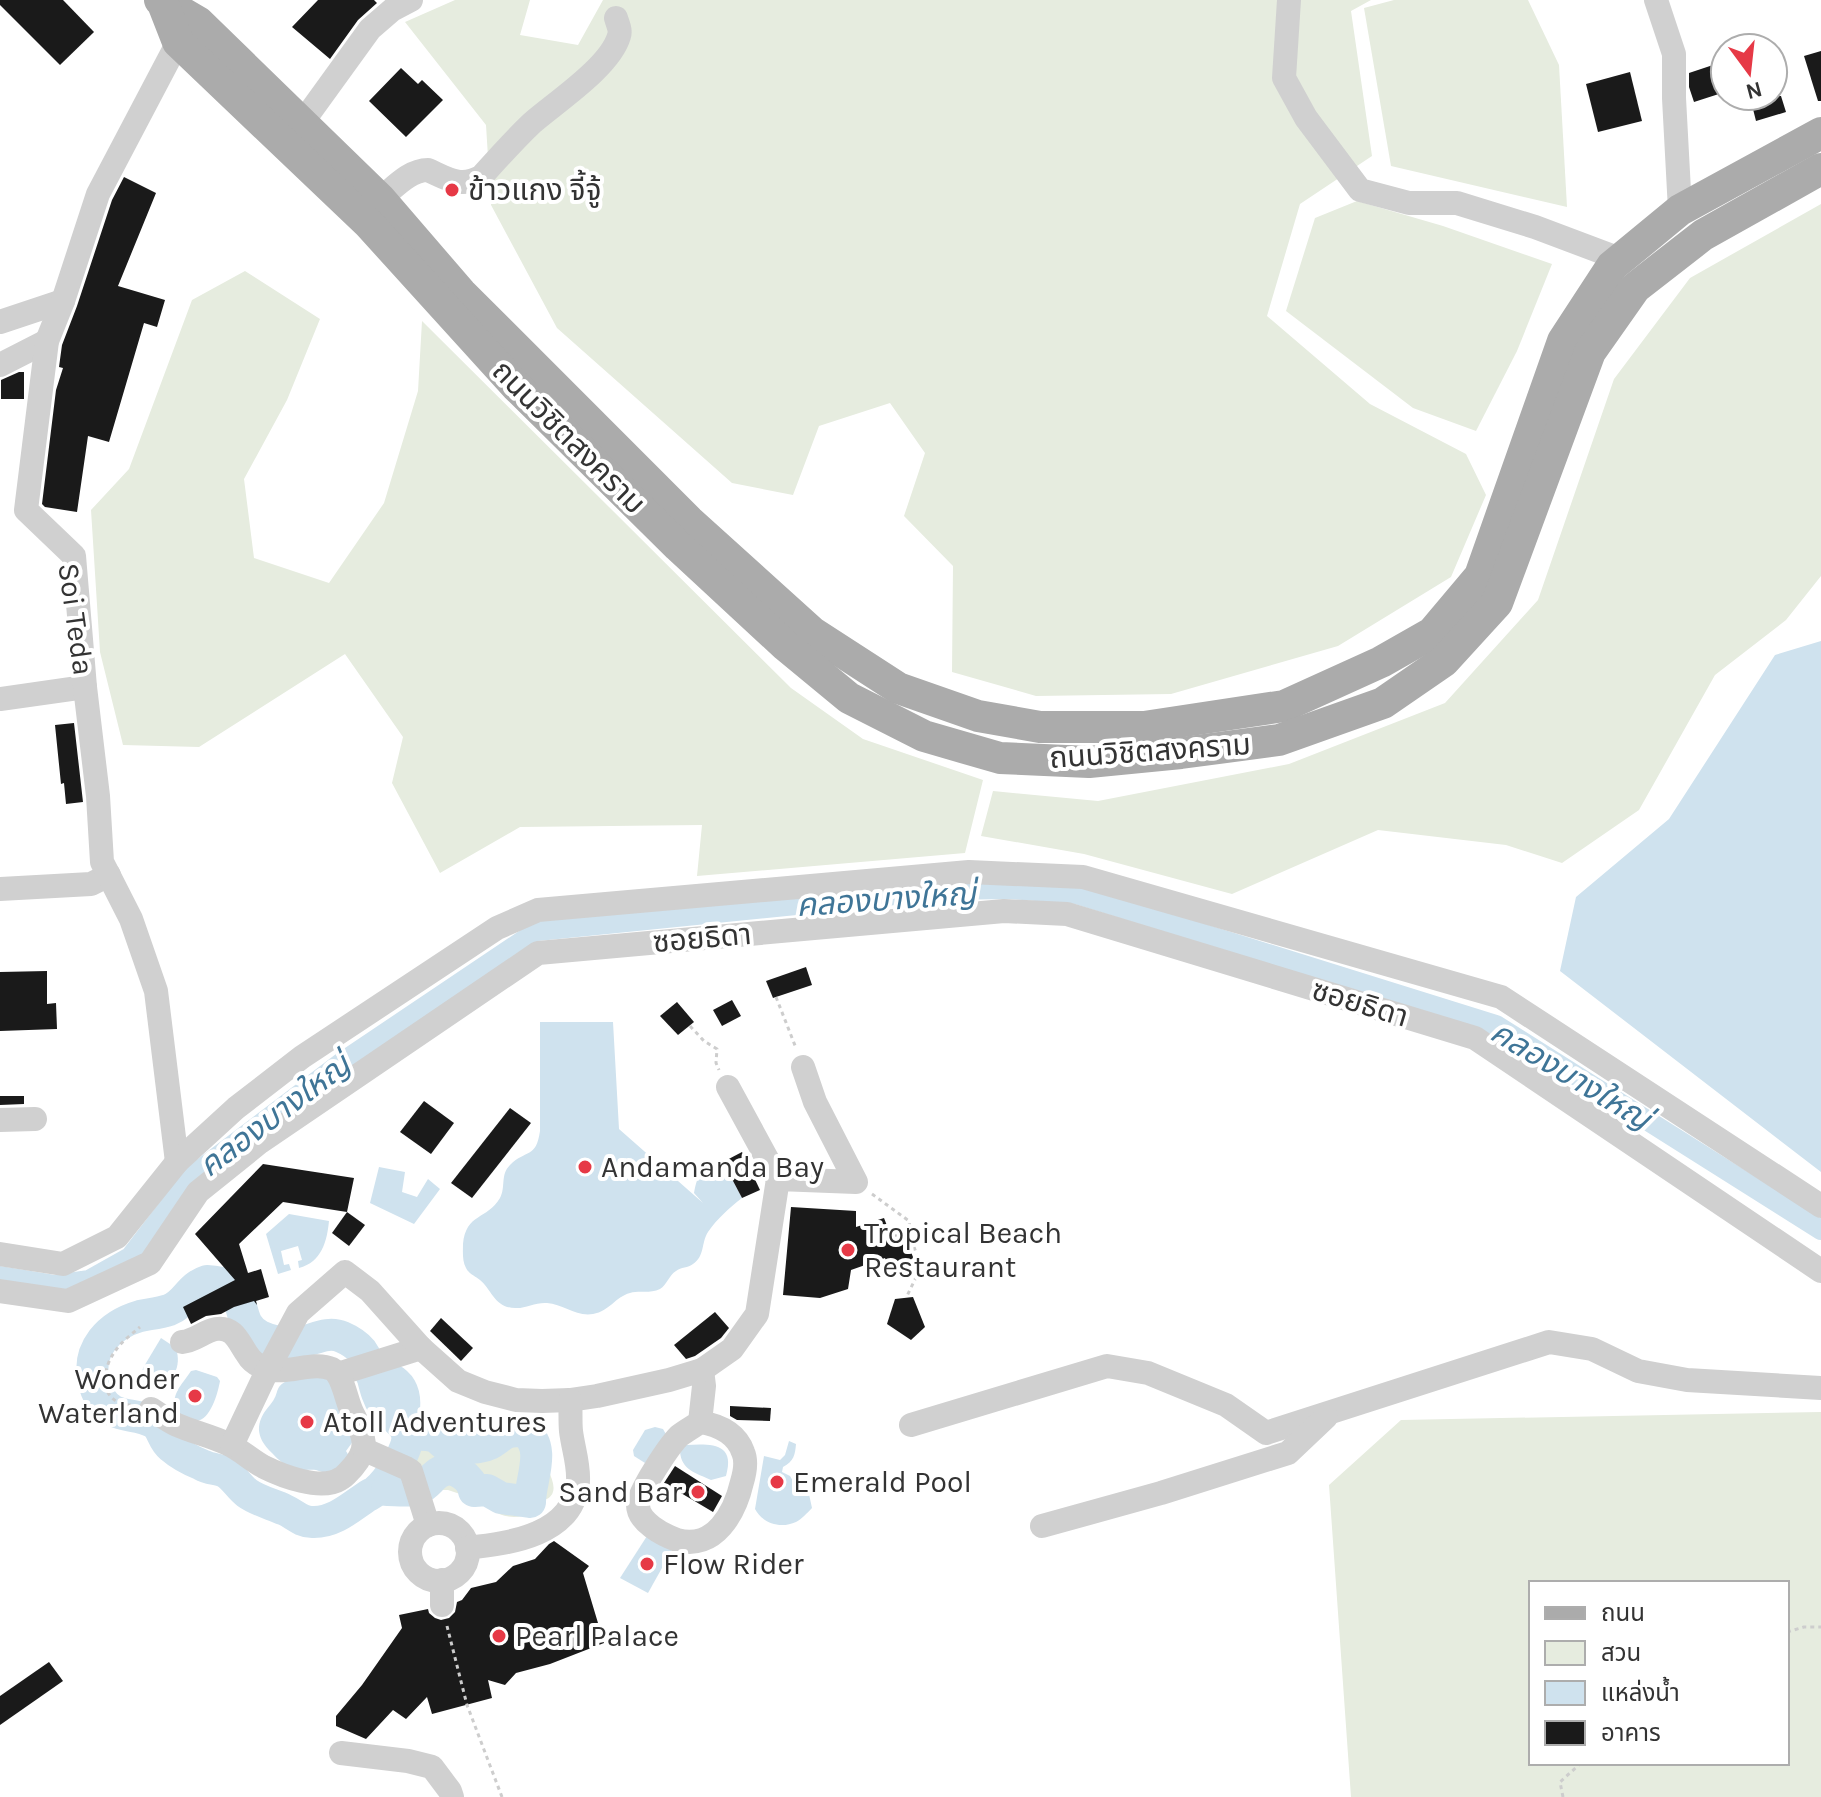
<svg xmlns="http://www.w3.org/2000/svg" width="1821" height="1797" font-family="Karla,'Noto Sans Thai',sans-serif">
	<rect width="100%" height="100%" fill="#fff"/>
	<g fill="#e6ecdf" fill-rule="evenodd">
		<polygon points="455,0 530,0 520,35 578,45 603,0 1371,0 1351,11 1372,156 1300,204 1267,316 1370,404 1466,454 1486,495 1451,577 1338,646 1171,694 1036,696 952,672 953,566 904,516 925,453 890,403 819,426 793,495 732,483 557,328 491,205 486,125 405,22"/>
		<polygon points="1394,0 1528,0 1559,65 1567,207 1391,166 1364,8"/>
		<polygon points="1357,201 1443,226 1552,264 1517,351 1476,431 1413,408 1286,311 1315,218"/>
		<polygon points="1821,204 1821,576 1786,620 1715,675 1639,810 1562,863 1506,845 1378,830 1232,894 1084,854 981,836 993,791 1098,801 1289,764 1445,703 1538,600 1614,379 1690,278"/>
		<polygon points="245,271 320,319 287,400 244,479 254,558 329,583 384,503 418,391 422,321 791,688 863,739 983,780 965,853 697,876 702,825 520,827 440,873 392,783 403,737 345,654 199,747 123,745 100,652 91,510 129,469 192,300"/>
		<path d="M1821 1412V1797H1351L1329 1485 1401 1420ZM1531 1583H1787V1763H1531Z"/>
		<path d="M517 1420C542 1419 542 1433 536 1453 550 1470 570 1503 530 1502L528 1509 523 1516C502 1521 485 1508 474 1491L463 1495 448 1490H376C391 1474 405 1457 408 1435L434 1436 447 1446 455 1450 469 1447 489 1428 501 1423Z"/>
	</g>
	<g fill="#cfe2ee">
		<polygon points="1821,641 1821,1172 1560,971 1576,897 1669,819 1775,655"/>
		<path d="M540 1022H613L619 1129 703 1203 694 1193C698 1172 702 1167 723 1162L742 1198C729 1208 717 1219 708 1232 701 1243 705 1256 693 1264 688 1268 681 1267 676 1271 669 1275 667 1285 660 1289 650 1294 639 1290 630 1293 615 1297 610 1311 593 1314 576 1317 563 1304 547 1303 537 1302 526 1308 517 1308 495 1309 492 1290 480 1280 475 1276 469 1274 466 1268 462 1261 463 1251 463 1244 466 1213 487 1220 500 1198 506 1187 500 1175 510 1165 526 1149 536 1159 540 1131Z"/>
		<polygon points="379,1167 405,1172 402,1192 417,1197 428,1179 440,1189 414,1224 370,1203"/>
		<path d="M289 1214 329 1221C327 1241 322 1262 299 1268L298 1261 302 1260 298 1246 281 1251 284 1265 289 1264 291 1270 278 1274 266 1234Z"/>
		<path d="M161 1338 176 1348C182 1368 173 1380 157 1391L139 1387 143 1368Z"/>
		<path d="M196 1370 217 1377 220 1381C218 1392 211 1420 196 1421 191 1421 182 1415 177 1413 169 1395 182 1385 191 1371Z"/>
		<path d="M293 1378H329L354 1440 346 1451 349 1456 339 1467 328 1474C327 1474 317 1470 316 1470 310 1469 304 1471 297 1469 286 1466 279 1461 272 1453 255 1437 255 1422 270 1405 282 1391 271 1387 293 1378Z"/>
		<polygon points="655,1427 663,1429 667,1436 645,1463 634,1456 633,1450 645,1430"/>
		<path d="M789 1441 796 1444C795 1455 794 1461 783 1467L782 1472 790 1476 793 1481 797 1484 801 1481 802 1475 811 1480 807 1485 812 1508C807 1513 802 1519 796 1522 781 1529 763 1524 755 1509L764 1456 780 1460 785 1455Z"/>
		<path d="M686 1445C710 1444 736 1442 726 1476L711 1480C696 1473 681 1470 680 1451Z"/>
		<polygon points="647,1536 672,1550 648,1593 620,1578"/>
	</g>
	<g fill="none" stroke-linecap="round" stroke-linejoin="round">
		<polyline stroke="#cfe2ee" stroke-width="20" points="0,1276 55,1285 89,1280 130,1257 193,1175 342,1062 537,931 945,890 1008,889 1076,894 1496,1025 1821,1230"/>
		<g stroke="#cfe2ee" stroke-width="32">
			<path d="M207 1281C256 1283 229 1320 260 1336 270 1341 285 1344 295 1343 311 1342 326 1330 342 1337 349 1340 357 1345 362 1351 374 1367 372 1390 384 1407 390 1416 404 1422 407 1434 411 1448 387 1482 376 1491 373 1493 369 1495 366 1497 350 1508 333 1523 312 1522 301 1522 294 1514 285 1510 272 1504 258 1501 247 1493 239 1487 234 1477 225 1472 218 1469 209 1469 202 1465 192 1461 179 1454 171 1447 162 1440 163 1429 154 1423 142 1415 126 1417 114 1411 103 1406 96 1393 94 1382 86 1349 109 1325 140 1316 150 1314 160 1313 169 1310 187 1303 188 1287 207 1281Z"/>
			<path d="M369 1371C404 1380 408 1391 402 1424"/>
			<path d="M387 1490C397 1490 411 1492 420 1488 428 1485 432 1476 440 1472 454 1464 472 1478 474 1491L487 1490 501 1498 530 1502C530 1480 547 1448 525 1432 500 1427 499 1445 479 1447 470 1448 456 1451 448 1447 443 1444 439 1438 433 1436 426 1434 415 1435 408 1435"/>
		</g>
	</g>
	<g fill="#1a1a1a">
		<polygon points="0,0 63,0 94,32 60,65 0,5"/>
		<polygon points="318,0 374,0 377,3 358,20 330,59 292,27"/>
		<polygon points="1821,51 1821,101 1818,101 1804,56"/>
		<polygon points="1722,62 1725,72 1725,92 1694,102 1689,87 1689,73"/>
		<polygon points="401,68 418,84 422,80 443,100 406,137 369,101"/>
		<polygon points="1630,72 1642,121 1598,132 1586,84"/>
		<polygon points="1769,96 1781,96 1786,112 1756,121 1751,101"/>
		<polygon points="124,177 156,193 118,286 165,300 157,327 144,323 109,442 88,436 77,512 45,507 42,504 56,390 63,368 59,367 62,345 77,306 112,200"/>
		<polygon points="19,372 24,372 24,399 1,399 1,380"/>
		<polygon points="74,723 83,802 66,804 64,783 61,784 55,725"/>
		<polygon points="806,967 812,985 773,998 766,981"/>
		<polygon points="47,971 47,1004 56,1003 57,1029 0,1031 0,972"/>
		<polygon points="732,1000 741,1016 722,1026 713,1010"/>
		<polygon points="677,1002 694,1022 678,1035 660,1016"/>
		<polygon points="0,1096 24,1096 24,1104 0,1105"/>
		<polygon points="424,1101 454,1123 431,1154 400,1132"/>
		<polygon points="510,1108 531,1123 472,1198 451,1183"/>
		<polygon points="742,1152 760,1190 742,1198 723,1162"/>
		<polygon points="263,1164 354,1178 347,1212 283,1202 239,1244 248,1273 261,1269 269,1297 256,1301 257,1305 254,1301 234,1307 221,1314 206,1316 191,1324 183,1307 235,1280 195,1234"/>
		<polygon points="791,1207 856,1211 856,1227 884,1218 891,1236 906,1230 907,1242 917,1267 892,1275 885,1258 851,1270 848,1289 820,1298 783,1295"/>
		<polygon points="347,1212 365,1225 349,1246 332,1233"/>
		<polygon points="913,1297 925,1327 911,1340 887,1324 895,1299"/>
		<polygon points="715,1312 729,1328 721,1338 695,1356 686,1359 674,1345"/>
		<polygon points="441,1318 473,1348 461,1361 430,1331"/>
		<polygon points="730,1406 771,1408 770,1421 737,1420 730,1416"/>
		<polygon points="675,1466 722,1496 713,1512 664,1483"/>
		<polygon points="554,1541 589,1566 583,1573 604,1643 550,1664 516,1673 505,1685 488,1680 492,1698 432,1714 427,1697 406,1719 393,1710 366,1739 336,1726 336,1716 362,1685 402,1628 399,1615 428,1609 429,1613 435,1618 441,1620 449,1618 455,1612 457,1602 462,1600 471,1588 496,1582 513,1566 535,1559 549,1544"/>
		<polygon points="49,1662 63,1681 0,1725 0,1696"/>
	</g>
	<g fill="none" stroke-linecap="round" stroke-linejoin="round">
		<g stroke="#cdcdcd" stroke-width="3" stroke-dasharray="4 4" stroke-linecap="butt">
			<polyline points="776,997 796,1048"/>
			<polyline points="690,1026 704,1041 717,1049 716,1063 719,1070"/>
			<polyline points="872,1194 909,1221 912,1241 921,1267 906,1298"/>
			<path d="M131 1405C99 1404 100 1370 116 1350 122 1341 132 1334 140 1327"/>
			<polyline points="447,1626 467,1705 502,1797"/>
			<polyline points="1787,1632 1804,1627 1821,1627"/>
			<polyline points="1563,1797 1560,1782 1581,1763"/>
		</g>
		<g stroke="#d0d0d0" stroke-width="24">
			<polyline points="1289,0 1284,78 1306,118 1360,190 1409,203 1457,203 1535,227 1620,259"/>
			<polyline points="1656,0 1674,54 1674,98 1680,210"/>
			<polyline points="302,123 370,29 392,10 411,0"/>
			<path d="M380 199C394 188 409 170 428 170 448 179 460 188 481 177 498 158 514 140 532 123 556 102 610 67 619 36 621 30 618 25 616 18"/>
			<polyline points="0,322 63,301"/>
			<polyline points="0,365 47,341"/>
			<polyline points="0,699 85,687"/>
			<polyline points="0,889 91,884 109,875"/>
			<polyline points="728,1087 778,1179"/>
			<polyline points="0,1120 35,1119"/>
			<polyline points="177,1162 156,991 131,919 102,862 98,796 85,687 74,556 26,510 47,341 63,301 98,194 178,42 188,33"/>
			<polyline points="0,1254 63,1264 117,1237 177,1162 236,1108 302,1057 497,928 538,910 969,872 1083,877 1501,997 1821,1206"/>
			<polyline points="0,1291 68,1301 150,1263 198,1192 260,1142 538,953 1004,911 1067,914 1475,1038 1821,1271"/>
			<polyline points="338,1374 421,1348"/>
			<path d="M151 1409C159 1414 168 1421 177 1425 193 1432 211 1436 228 1444 241 1450 251 1460 264 1467 282 1476 321 1491 340 1479 345 1477 349 1471 353 1467 371 1446 363 1434 352 1412 346 1400 343 1375 332 1369 312 1360 287 1376 266 1368 258 1366 251 1361 247 1354 239 1343 234 1326 216 1329 204 1331 195 1341 182 1342"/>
			<path d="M700 1422C718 1425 736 1432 743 1452 747 1461 745 1472 742 1482 735 1512 715 1551 677 1540 663 1535 638 1522 638 1505 639 1491 669 1446 679 1436 685 1431 693 1427 700 1422L704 1386 702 1370"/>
			<polyline points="911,1425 1107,1366 1148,1373 1226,1405 1266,1433 1549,1342 1592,1349 1638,1371 1687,1380 1821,1388"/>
			<polyline points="232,1445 268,1369 298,1313 345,1272 370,1291 421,1348 458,1381 485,1392 516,1400 542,1401 570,1400 597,1396 669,1380 702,1370 732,1349 757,1314 778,1179 856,1182 815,1102 803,1067"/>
			<polyline points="365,1450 406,1468 411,1471 428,1525"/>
			<circle cx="439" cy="1552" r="29"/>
			<polyline points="1042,1526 1161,1493 1288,1453 1326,1417"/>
			<path d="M467 1548C511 1543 574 1535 578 1481 579 1464 573 1448 571 1431 570 1421 571 1411 570 1400"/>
			<polyline points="442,1605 442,1580"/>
			<polyline points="341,1753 408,1761 432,1767 450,1791 452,1797"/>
		</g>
		<g stroke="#ababab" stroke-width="32">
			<polyline points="160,0 198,22 380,199 461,293 689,521 813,633 898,688 978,716 1040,727 1144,727 1284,706 1381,662 1432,633 1480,576 1563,341 1612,266 1680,210 1821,133"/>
			<polyline points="162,1 178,42 369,224 516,386 678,546 786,646 849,698 924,736 1000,758 1089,762 1181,753 1279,740 1383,703 1444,661 1497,603 1590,352 1635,288 1703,235 1821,169"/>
		</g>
	</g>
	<g fill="#e63946" stroke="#fff" stroke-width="3">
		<circle cx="452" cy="190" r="8"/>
		<circle cx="585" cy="1167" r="8"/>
		<circle cx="848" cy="1250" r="8"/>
		<circle cx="195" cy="1396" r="8"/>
		<circle cx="307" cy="1422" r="8"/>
		<circle cx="777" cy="1482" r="8"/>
		<circle cx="698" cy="1492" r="8"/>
		<circle cx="647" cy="1564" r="8"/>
		<circle cx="499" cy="1636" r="8"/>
	</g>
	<g text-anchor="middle" stroke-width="8" stroke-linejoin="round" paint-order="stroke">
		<g font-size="30" fill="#333" stroke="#fff" text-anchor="start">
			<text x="468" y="200">ข้าวแกง จี้จู้</text>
			<text x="601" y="1177">Andamanda Bay</text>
			<text x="864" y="1243">Tropical Beach<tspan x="864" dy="34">Restaurant</tspan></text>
			<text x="179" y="1389" text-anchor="end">Wonder<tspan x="179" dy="34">Waterland</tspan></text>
			<text x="323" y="1432">Atoll Adventures</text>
			<text x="793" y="1492">Emerald Pool</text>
			<text x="682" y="1502" text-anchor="end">Sand Bar</text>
			<text x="663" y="1574">Flow Rider</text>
			<text x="515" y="1646">Pearl Palace</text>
		</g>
		<g font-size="30" fill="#333" stroke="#fff">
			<text transform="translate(569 437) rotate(45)" y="10">ถนนวิชิตสงคราม</text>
			<text transform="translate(76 619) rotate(82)" y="10">Soi Teda</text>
			<text transform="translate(1150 751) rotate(-4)" y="10">ถนนวิชิตสงคราม</text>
			<text transform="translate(702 938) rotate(-5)" y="10">ซอยธิดา</text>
			<text transform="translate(1360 1003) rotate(17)" y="10">ซอยธิดา</text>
		</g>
		<g font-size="32" font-style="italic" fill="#3f7597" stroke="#fff">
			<text transform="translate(886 899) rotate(-4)" y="11">คลองบางใหญ่</text>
			<text transform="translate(1571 1075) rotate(31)" y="11">คลองบางใหญ่</text>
			<text transform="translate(274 1115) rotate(-37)" y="11">คลองบางใหญ่</text>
		</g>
	</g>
	<rect x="1529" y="1581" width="260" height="184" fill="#ffffff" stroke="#adadad" stroke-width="2"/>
	<rect x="1545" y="1607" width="40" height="12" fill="#ababab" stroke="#adadad" stroke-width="2"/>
	<text x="1601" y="1621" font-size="24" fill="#333333">ถนน</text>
	<rect x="1545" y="1641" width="40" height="24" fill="#e6ecdf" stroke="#adadad" stroke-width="2"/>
	<text x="1601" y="1661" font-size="24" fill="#333333">สวน</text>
	<rect x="1545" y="1681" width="40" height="24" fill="#cfe2ee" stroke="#adadad" stroke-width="2"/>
	<text x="1601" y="1701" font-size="24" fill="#333333">แหล่งน้ำ</text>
	<rect x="1545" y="1721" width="40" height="24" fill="#1a1a1a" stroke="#adadad" stroke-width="2"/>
	<text x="1601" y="1741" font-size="24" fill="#333333">อาคาร</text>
	<g transform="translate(1749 72) rotate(165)"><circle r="38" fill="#ffffff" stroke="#adadad" stroke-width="2"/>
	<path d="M0-6L14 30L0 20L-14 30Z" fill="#e63946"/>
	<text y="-12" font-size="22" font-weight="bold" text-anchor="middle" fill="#333333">N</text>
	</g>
</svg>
